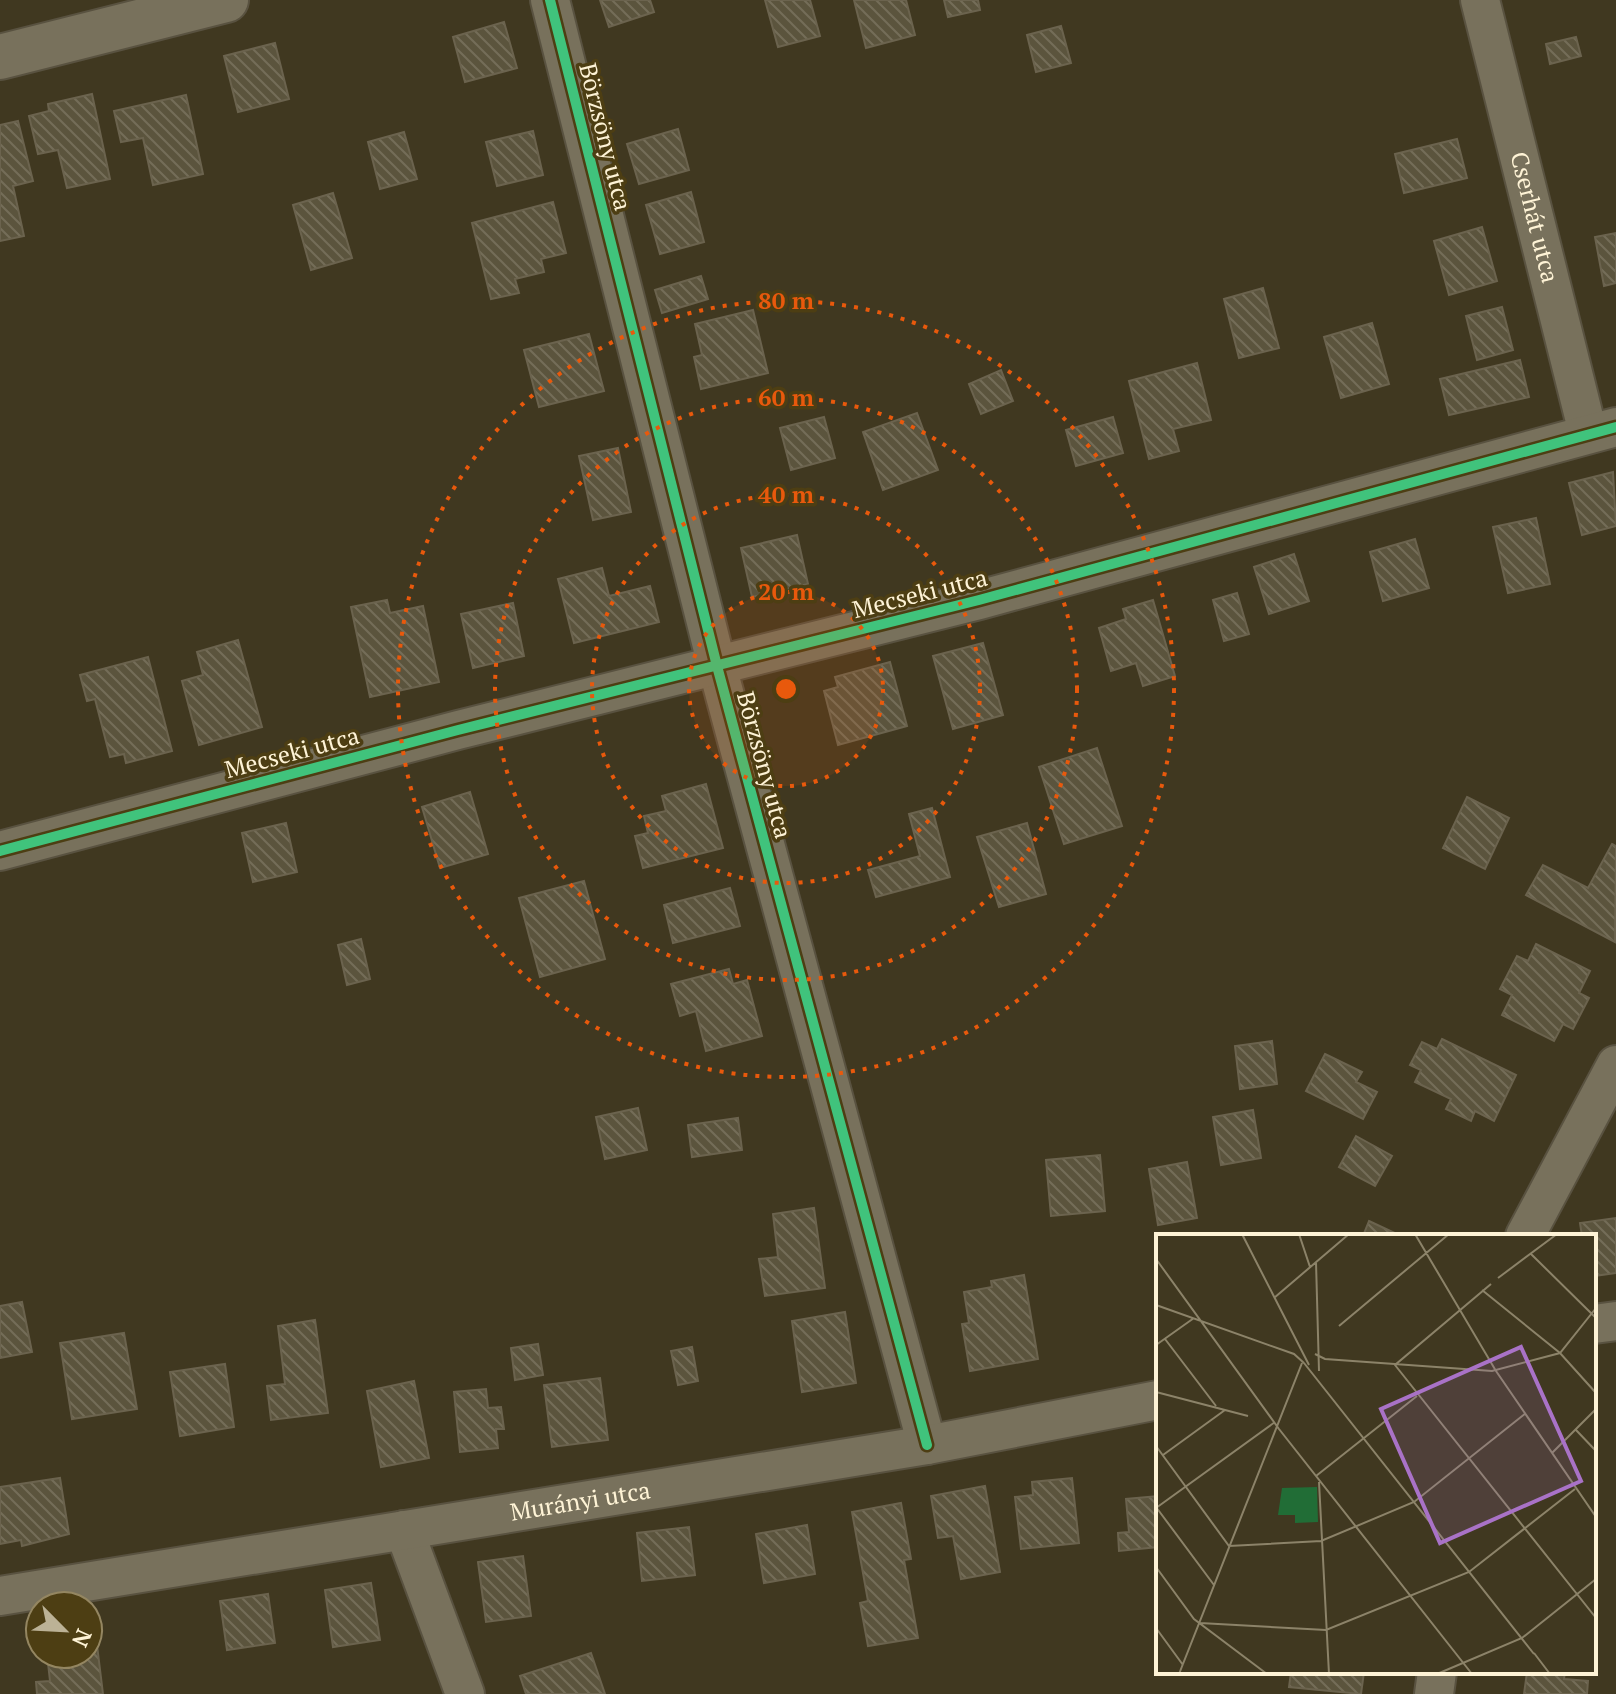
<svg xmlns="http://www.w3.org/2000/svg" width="1616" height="1694" font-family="'PT Serif',serif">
	<defs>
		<pattern id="building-back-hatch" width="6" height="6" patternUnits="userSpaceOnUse" patternTransform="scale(2)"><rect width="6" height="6" fill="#5b543d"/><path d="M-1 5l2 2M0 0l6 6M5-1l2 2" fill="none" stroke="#746d58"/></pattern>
	</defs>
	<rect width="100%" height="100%" fill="#403820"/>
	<g fill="url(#building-back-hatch)" stroke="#6b634e" stroke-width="2">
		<polygon points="600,0 650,0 654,12 609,27"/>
		<polygon points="765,0 810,0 820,36 778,47"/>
		<polygon points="854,0 906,0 915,35 866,48"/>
		<polygon points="944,0 978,0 980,10 948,17"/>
		<polygon points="504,22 517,68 465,82 453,37"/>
		<polygon points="1061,26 1071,63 1036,72 1027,35"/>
		<polygon points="1576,37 1581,56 1550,64 1546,44"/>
		<polygon points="275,43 289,99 238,112 224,56"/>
		<polygon points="92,94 110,179 67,188 58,150 38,154 29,116 49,111 48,104"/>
		<polygon points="186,95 203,174 153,185 143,138 121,142 114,111"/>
		<polygon points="18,121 33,181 13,186 24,236 0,241 0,125"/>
		<polygon points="678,129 689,170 639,184 627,144"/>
		<polygon points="533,131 543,175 497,186 486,142"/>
		<polygon points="404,132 417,179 380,189 368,142"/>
		<polygon points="1457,139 1467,178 1404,193 1395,154"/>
		<polygon points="691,192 704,242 660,254 646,205"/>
		<polygon points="333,193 352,258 311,270 293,205"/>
		<polygon points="553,202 566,253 541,259 544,272 515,279 519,293 491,299 472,223"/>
		<polygon points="1482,227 1497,281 1449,295 1434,241"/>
		<polygon points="1616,233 1616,283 1604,286 1595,237"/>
		<polygon points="701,276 708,299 662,313 655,290"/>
		<polygon points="1263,288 1279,348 1239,358 1224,299"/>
		<polygon points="1502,307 1513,350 1477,360 1466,316"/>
		<polygon points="753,310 768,373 701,389 694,357 702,355 695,324"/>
		<polygon points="1372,323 1389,384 1341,398 1324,337"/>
		<polygon points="589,334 604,391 539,407 524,350"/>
		<polygon points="1520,360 1529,397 1449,415 1440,379"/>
		<polygon points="1197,363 1211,420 1173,429 1179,451 1149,459 1129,381"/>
		<polygon points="1001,370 1013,401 981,414 969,384"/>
		<polygon points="917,413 938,470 883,490 863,432"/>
		<polygon points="824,417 835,458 791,470 780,428"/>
		<polygon points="1113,417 1123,453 1076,466 1066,430"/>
		<polygon points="618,448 631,512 593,520 579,456"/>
		<polygon points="1613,472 1616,526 1582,535 1569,483"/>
		<polygon points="1536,518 1550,584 1508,593 1493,527"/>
		<polygon points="797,535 808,584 752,597 741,548"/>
		<polygon points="1415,539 1429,588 1383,601 1370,552"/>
		<polygon points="1294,554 1309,601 1269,614 1254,567"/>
		<polygon points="602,568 609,596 650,586 659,622 574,643 558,579"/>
		<polygon points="1237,593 1249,634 1224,641 1213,600"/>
		<polygon points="387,600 390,613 423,606 439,682 370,697 351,607"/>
		<polygon points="1153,600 1175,676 1143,686 1136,663 1111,671 1099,628 1126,619 1123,609"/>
		<polygon points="513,603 524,656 473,668 461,614"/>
		<polygon points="238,640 262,727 199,745 182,681 203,675 197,652"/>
		<polygon points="983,643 1003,715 953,729 933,656"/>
		<polygon points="148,657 172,751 126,763 124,754 110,757 95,699 87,701 80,675"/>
		<polygon points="890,662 907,726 838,745 824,691 838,687 835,677"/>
		<polygon points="1097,748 1122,826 1064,844 1039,767"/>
		<polygon points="706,784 723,848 643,868 635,836 648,833 644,816 666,811 662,796"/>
		<polygon points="470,792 488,854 440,868 422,807"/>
		<polygon points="1467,797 1509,818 1485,869 1443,848"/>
		<polygon points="932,808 950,877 876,897 868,870 920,856 909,814"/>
		<polygon points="286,823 297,872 253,882 242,833"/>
		<polygon points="1027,823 1046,894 999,907 977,837"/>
		<polygon points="1612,844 1616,846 1615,942 1526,895 1543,865 1588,888"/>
		<polygon points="584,881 605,959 540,977 519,898"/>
		<polygon points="730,888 740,926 673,943 664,905"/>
		<polygon points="361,939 370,979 347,985 338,945"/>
		<polygon points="1536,944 1590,971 1579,993 1589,998 1573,1029 1563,1024 1554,1041 1502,1015 1512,995 1500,989 1517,956 1528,961"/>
		<polygon points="729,969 733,984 747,980 762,1036 706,1051 696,1011 680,1016 671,984"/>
		<polygon points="1442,1039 1516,1075 1494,1121 1475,1111 1471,1121 1446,1109 1451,1099 1415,1082 1421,1070 1410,1065 1422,1042 1437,1049"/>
		<polygon points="1272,1041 1277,1084 1240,1089 1235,1046"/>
		<polygon points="1325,1054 1362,1072 1356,1082 1377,1092 1363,1119 1306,1091"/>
		<polygon points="638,1108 647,1150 605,1159 596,1117"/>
		<polygon points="1253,1110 1261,1158 1221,1165 1213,1117"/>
		<polygon points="738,1118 742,1150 692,1157 688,1125"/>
		<polygon points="1356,1136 1392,1156 1375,1186 1339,1167"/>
		<polygon points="1100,1155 1105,1211 1051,1216 1046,1160"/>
		<polygon points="1187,1162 1197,1218 1158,1225 1149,1169"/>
		<polygon points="814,1208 825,1288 765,1296 759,1259 778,1257 773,1214"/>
		<polygon points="1616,1218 1616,1273 1594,1276 1594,1236 1582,1236 1580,1223"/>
		<polygon points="1369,1221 1401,1236 1363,1236"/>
		<polygon points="1024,1275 1038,1359 970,1371 962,1324 969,1323 964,1292 992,1287 991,1281"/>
		<polygon points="22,1302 32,1352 0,1358 0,1306"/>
		<polygon points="845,1312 856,1383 802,1392 792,1321"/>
		<polygon points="315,1320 328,1413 271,1420 267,1386 285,1384 278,1326"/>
		<polygon points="124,1333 137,1409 72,1419 60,1343"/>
		<polygon points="538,1344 543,1375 515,1380 511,1348"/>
		<polygon points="692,1347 698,1381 678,1385 671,1351"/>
		<polygon points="225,1364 234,1427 180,1436 170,1372"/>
		<polygon points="600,1378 608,1440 552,1447 544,1385"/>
		<polygon points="414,1381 429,1458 381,1467 367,1391"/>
		<polygon points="486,1389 488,1408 501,1407 504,1429 496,1429 498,1448 460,1452 454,1392"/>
		<polygon points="60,1478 69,1534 22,1546 21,1540 0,1544 0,1487"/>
		<polygon points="1072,1478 1079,1543 1021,1549 1015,1497 1033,1495 1032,1482"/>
		<polygon points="985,1486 1000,1572 961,1579 953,1536 938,1538 931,1496"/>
		<polygon points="1158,1496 1158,1547 1119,1551 1118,1533 1129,1532 1126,1499"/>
		<polygon points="901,1503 911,1559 904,1560 918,1638 868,1646 860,1603 868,1601 852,1512"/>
		<polygon points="807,1525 815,1574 764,1583 756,1534"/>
		<polygon points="689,1527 695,1575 642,1581 637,1533"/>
		<polygon points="523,1556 531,1616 486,1622 478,1562"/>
		<polygon points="371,1583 380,1640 333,1647 325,1590"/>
		<polygon points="268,1594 275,1643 227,1650 220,1601"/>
		<polygon points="97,1645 103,1694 37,1694 36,1682 50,1681 47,1654 88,1654 88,1646"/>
		<polygon points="591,1653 605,1694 526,1694 520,1676"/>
		<polygon points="1291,1672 1364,1672 1361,1694 1289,1687"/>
		<polygon points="1527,1672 1565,1672 1564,1679 1588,1681 1587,1694 1524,1694"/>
	</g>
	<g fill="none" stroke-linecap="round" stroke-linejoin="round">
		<defs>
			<g id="street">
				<polyline points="550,0 717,666 927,1445"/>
				<path id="s1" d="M1480 0 1588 433"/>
				<polyline points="0,851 458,730 979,600 1616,427"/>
				<polyline points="1525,1236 1616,1065"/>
				<polyline points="1594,1324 1616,1321"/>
				<polyline points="404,1530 465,1694"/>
				<path id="s2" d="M0 1596 927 1445 1158 1400"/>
				<polyline points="1434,1694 1437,1672"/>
			</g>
			<polyline id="secondary" points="0,57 226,0"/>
		</defs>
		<use href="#street" stroke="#595240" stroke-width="42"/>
		<use href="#secondary" stroke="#595240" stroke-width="48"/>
		<use href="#street" stroke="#78715c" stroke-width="38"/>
		<use href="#secondary" stroke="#78715c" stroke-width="44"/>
		<defs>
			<g id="cycleway">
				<polyline points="550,0 717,666 927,1445"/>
				<polyline points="0,851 458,730 979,600 1616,427"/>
			</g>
		</defs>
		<use href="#cycleway" stroke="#4d3e13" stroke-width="15"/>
		<use href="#cycleway" stroke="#40c37c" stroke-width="10"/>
	</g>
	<circle cx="786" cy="689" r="97" fill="#e8590c" fill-opacity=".12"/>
	<g fill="none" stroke="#e8590c" stroke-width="4" stroke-dasharray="4 8">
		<circle cx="786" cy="689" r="97"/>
		<circle cx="786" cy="689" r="194"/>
		<circle cx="786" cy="689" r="291"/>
		<circle cx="786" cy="689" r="388"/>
	</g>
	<g text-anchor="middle" stroke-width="7" stroke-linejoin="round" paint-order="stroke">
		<g font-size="24" fill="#fef3d6" stroke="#4d3e13">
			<text transform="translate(605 137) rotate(76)" y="8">Börzsöny utca</text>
			<text dy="8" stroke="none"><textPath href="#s1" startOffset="224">Cserhát utca</textPath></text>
			<text transform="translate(920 594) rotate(-14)" y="8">Mecseki utca</text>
			<text transform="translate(292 753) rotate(-15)" y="8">Mecseki utca</text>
			<text transform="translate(764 765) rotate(75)" y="8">Börzsöny utca</text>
			<text dy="8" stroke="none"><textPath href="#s2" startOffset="588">Murányi utca</textPath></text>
		</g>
	</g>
	<g transform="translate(1156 1234)">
		<rect width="440" height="440" fill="#403820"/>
		<path d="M161 253 162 288 139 289V281H122L126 254Z" fill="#216d36"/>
		<path fill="none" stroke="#8c8369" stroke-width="2" d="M86 0 153 131M143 0 154 33M259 0 340 137 440 283M375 20 440 84M0 25 123 195 316 440M160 28 163 137M342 44 401 0M335 50 239 131 440 384M326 56 404 119 440 159M118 64 193 0M0 71 138 120 148 129M183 92 293 0M9 105 60 172M0 111 38 84M159 120 169 125 336 137 404 119 440 74M148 129 378 420M0 158 92 182M420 196 440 217M0 212 73 312 165 307 258 268 370 179M396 219 440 175M7 221 69 176M160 242 261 162M163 248 173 440M0 273 58 351M0 274 119 188M0 333 38 385 111 440M44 389 170 396 313 338 419 255M0 394 27 431M378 419 394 440M23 440 146 129M281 440 366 404 440 345"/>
		<path fill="#a972c7" fill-opacity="0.15" stroke="#a972c7" stroke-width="4" d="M365 113 425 247 284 309 225 175Z"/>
		<rect width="440" height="440" fill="none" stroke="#fef3d6" stroke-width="4"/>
	</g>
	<circle cx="786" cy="689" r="12" fill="#e8590c" stroke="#4d3e13" stroke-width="4"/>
	<g font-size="24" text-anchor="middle" font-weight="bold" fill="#e8590c" stroke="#4d3e13" stroke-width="7" stroke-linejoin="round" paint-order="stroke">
		<text x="786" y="309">80 m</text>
		<text x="786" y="406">60 m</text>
		<text x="786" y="503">40 m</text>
		<text x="786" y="600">20 m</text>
	</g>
	<g transform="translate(64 1630) rotate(114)"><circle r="38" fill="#4d3e13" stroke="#948661" stroke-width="2"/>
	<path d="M0-6L14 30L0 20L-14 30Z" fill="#bcb296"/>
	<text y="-12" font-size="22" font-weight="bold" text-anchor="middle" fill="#fef3d6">N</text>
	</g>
</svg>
